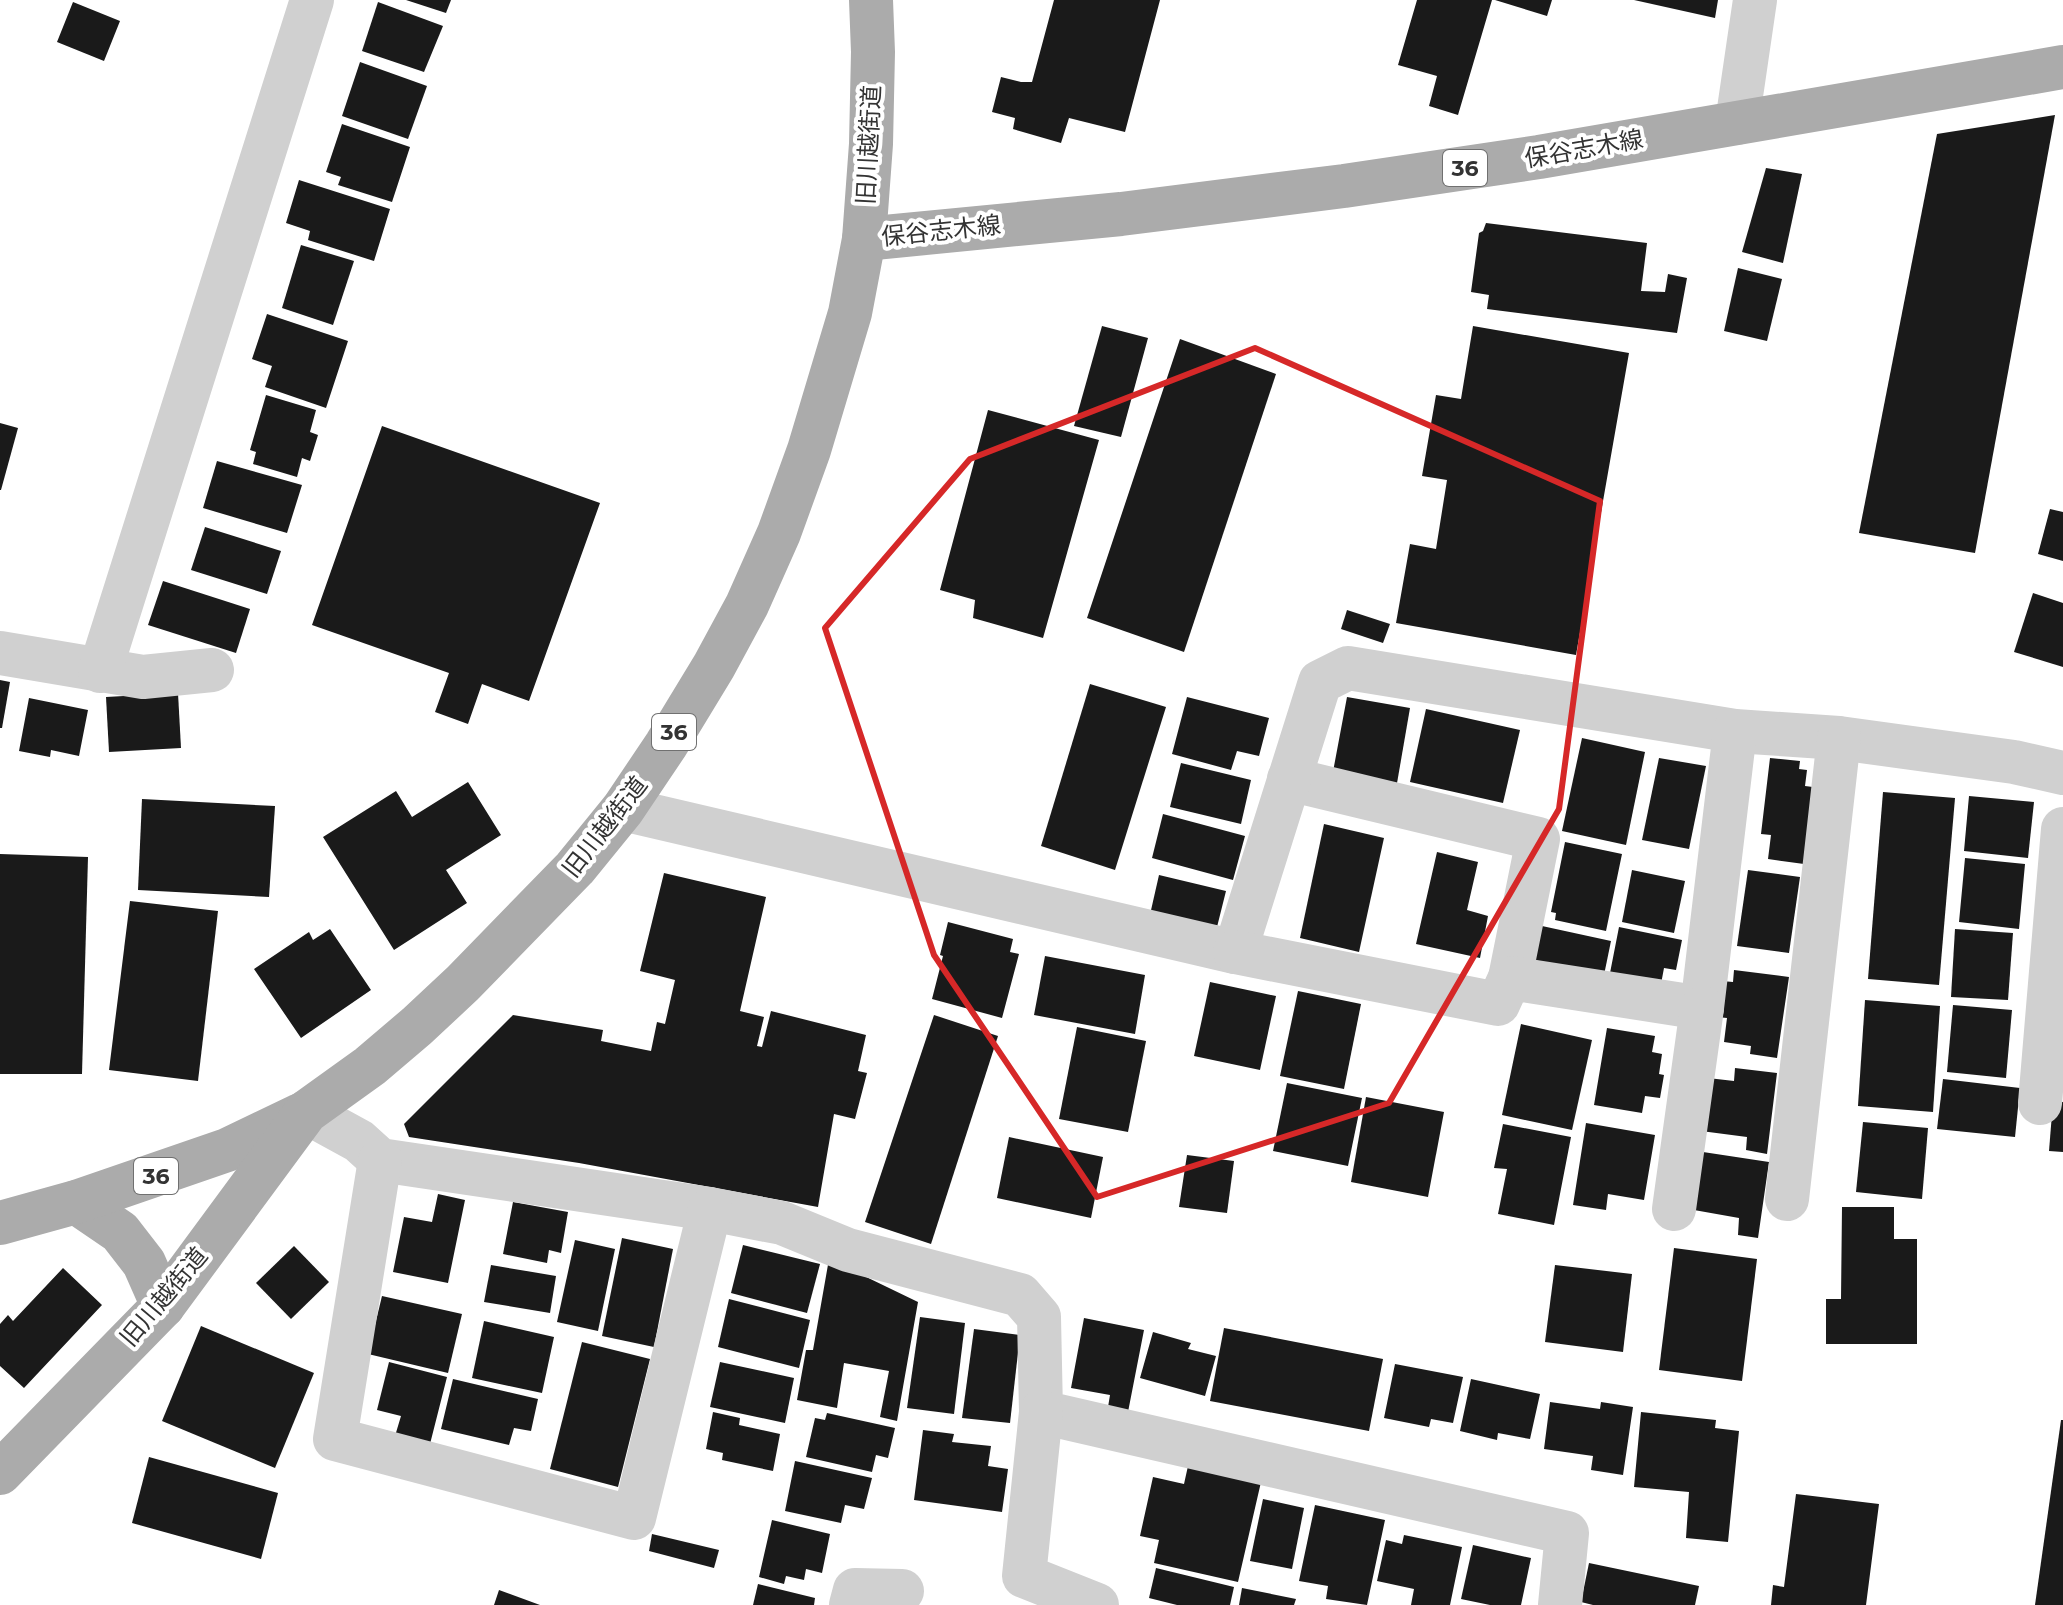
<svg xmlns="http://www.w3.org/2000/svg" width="2063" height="1605" font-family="Montserrat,'Noto Sans JP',sans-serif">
	<rect width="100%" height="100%" fill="#fff"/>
	<g fill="#1a1a1a">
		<polygon points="406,0 451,0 446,13"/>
		<polygon points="1054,0 1160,0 1125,132 1069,118 1061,143 1013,129 1015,118 992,112 1001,77 1021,82 1032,82"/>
		<polygon points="1417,0 1492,0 1458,115 1429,106 1437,76 1398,65"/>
		<polygon points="1495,0 1552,0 1547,16"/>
		<polygon points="1634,0 1718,0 1715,18"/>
		<polygon points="73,2 120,21 104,61 57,42"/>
		<polygon points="378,2 443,26 424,72 362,51"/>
		<polygon points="360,62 427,86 408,139 342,116"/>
		<polygon points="2055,115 1975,553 1859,533 1937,134"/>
		<polygon points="342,124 410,147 392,202 338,185 341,177 326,172"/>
		<polygon points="1766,168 1802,174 1783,263 1742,252"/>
		<polygon points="299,180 390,209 374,261 308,240 310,231 286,223"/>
		<polygon points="1486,223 1647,243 1641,291 1665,292 1668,274 1687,278 1677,333 1487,309 1489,295 1471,292 1479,233 1483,231"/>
		<polygon points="301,245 354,261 333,325 282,308"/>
		<polygon points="1738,268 1782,279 1767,341 1724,331"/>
		<polygon points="267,314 348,341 326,408 265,387 272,366 252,359"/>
		<polygon points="1102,326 1148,338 1121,437 1074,426"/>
		<polygon points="1473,326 1629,353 1576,655 1396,623 1410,544 1436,549 1447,480 1422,476 1436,395 1461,399"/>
		<polygon points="1180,339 1276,374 1184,652 1087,618"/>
		<polygon points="266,395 316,410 310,432 318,435 310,461 302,458 297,477 253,464 256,452 250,450"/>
		<polygon points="988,410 1099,440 1043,638 973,618 975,600 940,590"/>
		<polygon points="0,423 18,428 1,490 0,490"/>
		<polygon points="382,426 600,503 529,701 482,684 468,724 435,712 449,673 312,625"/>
		<polygon points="217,461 302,485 287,533 203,508"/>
		<polygon points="2050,509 2063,512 2063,561 2038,554"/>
		<polygon points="205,527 281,551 267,594 191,570"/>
		<polygon points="163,581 250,609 236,653 148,625"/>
		<polygon points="2033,593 2063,603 2063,667 2014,652"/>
		<polygon points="1347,610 1390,624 1383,643 1341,629"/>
		<polygon points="0,680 10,682 2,728 0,728"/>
		<polygon points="1090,684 1166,707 1115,870 1041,846"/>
		<polygon points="178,693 181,748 109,752 106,697"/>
		<polygon points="1187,697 1269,718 1259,756 1237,751 1231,770 1172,754"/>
		<polygon points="1347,697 1410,708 1396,789 1332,777"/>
		<polygon points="29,698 88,710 79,756 51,750 50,757 19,751"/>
		<polygon points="1426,709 1520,730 1503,803 1410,782"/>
		<polygon points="1582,738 1645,752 1626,845 1562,831"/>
		<polygon points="1659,758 1706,766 1689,849 1642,840"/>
		<polygon points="1770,758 1800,761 1799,769 1807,770 1805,786 1813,787 1804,864 1768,859 1771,835 1761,834"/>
		<polygon points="1181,763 1251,780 1241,824 1170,807"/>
		<polygon points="468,782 501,835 446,870 467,903 394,950 323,837 396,791 412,817"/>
		<polygon points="1883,792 1955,798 1939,985 1868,979"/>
		<polygon points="1969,796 2034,802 2028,858 1964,851"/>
		<polygon points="142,799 275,806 269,897 138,890"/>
		<polygon points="1163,814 1245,836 1233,880 1152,858"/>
		<polygon points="1324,824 1384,838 1359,952 1300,938"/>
		<polygon points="1565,842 1622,854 1606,931 1555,920 1556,913 1551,912"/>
		<polygon points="1437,852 1478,862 1467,910 1488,916 1480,958 1416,944"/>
		<polygon points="0,854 88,857 82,1074 0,1074"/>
		<polygon points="1965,858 2025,864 2019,929 1959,922"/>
		<polygon points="1632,870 1685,881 1674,933 1622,922"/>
		<polygon points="1748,870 1800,877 1789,953 1737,946"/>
		<polygon points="664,873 766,897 740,1011 764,1017 757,1046 762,1047 771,1011 866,1035 858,1071 867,1073 855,1119 834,1114 818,1207 579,1163 409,1137 404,1124 513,1015 603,1030 601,1041 651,1051 657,1022 665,1024 675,980 640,971"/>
		<polygon points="1159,875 1226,891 1215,935 1149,919"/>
		<polygon points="130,901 218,911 198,1081 109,1070"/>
		<polygon points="948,922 1013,939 1010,952 1019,954 1002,1018 932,999 943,956 940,955"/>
		<polygon points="1542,926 1611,941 1604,975 1534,960"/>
		<polygon points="1619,927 1682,940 1676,970 1664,968 1661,984 1610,973"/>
		<polygon points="330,929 371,990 301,1038 254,969 309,932 313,940"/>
		<polygon points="1955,929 2013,933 2008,1000 1951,997"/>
		<polygon points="1045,956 1145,975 1135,1034 1034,1015"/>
		<polygon points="1734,970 1789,977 1777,1058 1750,1054 1751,1046 1724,1042 1727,1018 1717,1017 1722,981 1733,982"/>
		<polygon points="1210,982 1276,996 1260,1070 1194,1056"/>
		<polygon points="1298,991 1361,1004 1344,1089 1280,1076"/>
		<polygon points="1865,1000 1940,1006 1933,1112 1858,1106"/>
		<polygon points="1953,1005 2012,1010 2006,1078 1947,1072"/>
		<polygon points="934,1015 998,1036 931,1244 865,1222"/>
		<polygon points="1521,1024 1592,1040 1572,1130 1502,1115"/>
		<polygon points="1077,1027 1146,1041 1128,1132 1059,1119"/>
		<polygon points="1607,1028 1655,1036 1652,1052 1662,1054 1659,1074 1664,1075 1660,1098 1645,1096 1642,1113 1594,1105"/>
		<polygon points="1735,1068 1777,1073 1767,1154 1746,1150 1747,1137 1701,1131 1708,1078 1734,1081"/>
		<polygon points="1943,1079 2020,1088 2015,1137 1937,1129"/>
		<polygon points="1287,1083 1362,1098 1348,1166 1273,1151"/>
		<polygon points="1366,1097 1444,1112 1428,1197 1351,1182"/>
		<polygon points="2053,1101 2063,1102 2063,1152 2049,1151"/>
		<polygon points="1863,1122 1928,1128 1922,1199 1856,1192"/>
		<polygon points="1586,1123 1655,1135 1644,1200 1608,1194 1606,1210 1573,1205"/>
		<polygon points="1503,1124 1571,1137 1554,1225 1498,1214 1507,1169 1494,1168"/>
		<polygon points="1009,1137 1103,1157 1091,1218 997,1198"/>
		<polygon points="1703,1152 1769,1162 1758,1238 1738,1235 1739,1218 1694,1210"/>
		<polygon points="1187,1155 1234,1161 1227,1213 1179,1207"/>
		<polygon points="438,1194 465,1200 448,1283 393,1272 404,1217 432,1222"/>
		<polygon points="513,1202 568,1212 561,1253 549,1250 547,1263 503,1254"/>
		<polygon points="1842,1207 1894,1207 1894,1239 1917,1239 1917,1344 1826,1344 1826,1299 1841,1299"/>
		<polygon points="622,1238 673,1249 654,1347 602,1336"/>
		<polygon points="575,1240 615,1249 598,1331 557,1322"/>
		<polygon points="743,1245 820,1264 807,1313 731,1293"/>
		<polygon points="294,1246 329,1282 291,1319 256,1283"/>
		<polygon points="1674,1248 1757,1259 1742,1381 1659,1370"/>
		<polygon points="829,1259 918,1302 897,1421 880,1417 889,1371 844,1363 837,1408 797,1400 806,1350 813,1350"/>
		<polygon points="491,1265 556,1276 550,1313 484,1302"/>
		<polygon points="1555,1265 1632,1274 1623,1352 1545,1342"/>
		<polygon points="63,1268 102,1305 24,1388 0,1366 0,1324 8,1315 13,1321"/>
		<polygon points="382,1296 462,1314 448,1373 368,1354"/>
		<polygon points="729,1299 810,1320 799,1368 718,1347"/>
		<polygon points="920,1317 965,1323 954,1414 907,1408"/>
		<polygon points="1084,1318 1144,1330 1128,1412 1108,1407 1110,1395 1071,1388"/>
		<polygon points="484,1321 554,1337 542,1393 472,1378"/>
		<polygon points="201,1326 314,1373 275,1468 162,1421"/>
		<polygon points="1224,1328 1383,1359 1369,1431 1210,1401"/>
		<polygon points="974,1329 1020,1335 1010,1423 962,1418"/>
		<polygon points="1153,1332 1191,1343 1188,1349 1216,1356 1205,1396 1140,1378"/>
		<polygon points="582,1342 650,1359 618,1487 550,1469"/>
		<polygon points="389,1362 447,1377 430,1444 395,1436 401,1416 377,1410"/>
		<polygon points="720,1362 794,1378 785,1423 710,1407"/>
		<polygon points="1395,1364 1463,1377 1453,1423 1431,1419 1429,1427 1384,1418"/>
		<polygon points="453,1379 538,1399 531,1431 514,1428 509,1445 441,1429"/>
		<polygon points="1471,1379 1540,1394 1530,1439 1498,1433 1497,1440 1460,1431"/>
		<polygon points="1550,1402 1600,1409 1601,1402 1633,1407 1623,1475 1591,1470 1593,1456 1544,1449"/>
		<polygon points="713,1412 740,1418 739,1425 780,1434 773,1471 722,1460 723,1453 706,1449"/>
		<polygon points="1641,1412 1716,1420 1715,1428 1739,1431 1728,1542 1686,1538 1689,1492 1634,1487"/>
		<polygon points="827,1413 895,1428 888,1458 876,1455 872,1472 806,1457 815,1418 825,1420"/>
		<polygon points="2061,1420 2063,1420 2063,1605 2035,1605"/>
		<polygon points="923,1430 954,1434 952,1442 991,1446 988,1466 1008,1469 1002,1512 914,1500"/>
		<polygon points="149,1457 278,1493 261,1559 132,1523"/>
		<polygon points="795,1461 872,1478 864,1509 845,1505 841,1523 785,1511"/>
		<polygon points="1188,1466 1261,1482 1238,1582 1154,1563 1159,1540 1140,1536 1153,1477 1184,1484"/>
		<polygon points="1796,1494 1879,1504 1866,1605 1771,1605 1773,1585 1784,1587"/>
		<polygon points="1263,1499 1304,1508 1292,1569 1250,1561"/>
		<polygon points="1315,1505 1385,1520 1367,1605 1326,1599 1328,1586 1299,1581"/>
		<polygon points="772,1520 830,1534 822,1573 806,1569 804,1580 786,1576 784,1584 759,1577"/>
		<polygon points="652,1534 719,1550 714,1568 649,1551"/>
		<polygon points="1404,1535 1462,1547 1450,1605 1411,1605 1414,1589 1377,1581 1386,1540 1402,1544"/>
		<polygon points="1473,1545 1531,1558 1521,1605 1490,1605 1461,1599"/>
		<polygon points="1589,1563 1699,1586 1695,1605 1593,1605 1581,1602"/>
		<polygon points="1156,1568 1234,1587 1230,1605 1177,1605 1149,1598"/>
		<polygon points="758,1584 815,1598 814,1605 753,1605"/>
		<polygon points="1242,1588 1296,1599 1294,1605 1239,1605"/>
		<polygon points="499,1590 540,1605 494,1605"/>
	</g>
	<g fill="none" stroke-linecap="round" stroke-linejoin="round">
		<g stroke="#d0d0d0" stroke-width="44">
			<polyline points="1737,123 1755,0"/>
			<polyline points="0,653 143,677 212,670"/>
			<polyline points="100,671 312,0"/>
			<polyline points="1289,779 1538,839 1510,978"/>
			<polyline points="623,809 1235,952 1320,682 1348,668 1735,731 1839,738 2014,762 2063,773"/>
			<polyline points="1235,952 1498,1004 1510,978 1702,1008 1735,731"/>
			<polyline points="2040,1103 2063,829"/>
			<polyline points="306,1112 359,1141 380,1160 710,1209 782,1223 848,1250 1020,1295 1039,1317 1041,1412 1567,1533 1560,1605"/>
			<polyline points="380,1160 335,1439 634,1518 710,1209"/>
			<polyline points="1787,1199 1839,738"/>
			<polyline points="1674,1209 1702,1008"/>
			<polyline points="1041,1412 1024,1576 1097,1605"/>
			<polyline points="851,1605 855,1590 902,1591"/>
		</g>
		<g stroke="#ababab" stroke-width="44">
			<polyline points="864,239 1121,214 1344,186 1539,157 2063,67"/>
			<polyline points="76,1202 120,1232 144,1263 163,1306"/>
			<polyline points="0,1223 76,1202 227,1150 300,1115"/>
			<polyline points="0,1473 163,1306 306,1112 370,1066 417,1026 463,983 575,868 623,809 666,745 714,666 747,605 779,533 809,450 850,313 864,239 871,144 873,52 871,0"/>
		</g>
	</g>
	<path fill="none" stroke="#d62828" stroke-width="6" stroke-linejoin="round" d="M1255 348 1600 501 1559 809 1389 1103 1097 1197 934 955 825 628 970 459Z"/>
	<g text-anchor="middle" stroke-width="8" stroke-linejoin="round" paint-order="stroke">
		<g fill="#fff" stroke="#707070" stroke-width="2">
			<rect x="1443" y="150" width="44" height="36" rx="6"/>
			<rect x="652" y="714" width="44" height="36" rx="6"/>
			<rect x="134" y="1158" width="44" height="36" rx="6"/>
		</g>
		<g font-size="22" font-weight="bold" fill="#333">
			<text x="1465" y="176">36</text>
			<text x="674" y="740">36</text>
			<text x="156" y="1184">36</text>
		</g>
		<g font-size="24" fill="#333" stroke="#fff">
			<text transform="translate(869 145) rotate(-87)" y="8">旧川越街道</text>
			<text transform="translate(1584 149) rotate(-10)" y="8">保谷志木線</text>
			<text transform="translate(941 231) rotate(-6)" y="8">保谷志木線</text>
			<text transform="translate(605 827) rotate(-52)" y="8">旧川越街道</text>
			<text transform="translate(164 1297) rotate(-50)" y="8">旧川越街道</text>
		</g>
	</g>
</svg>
